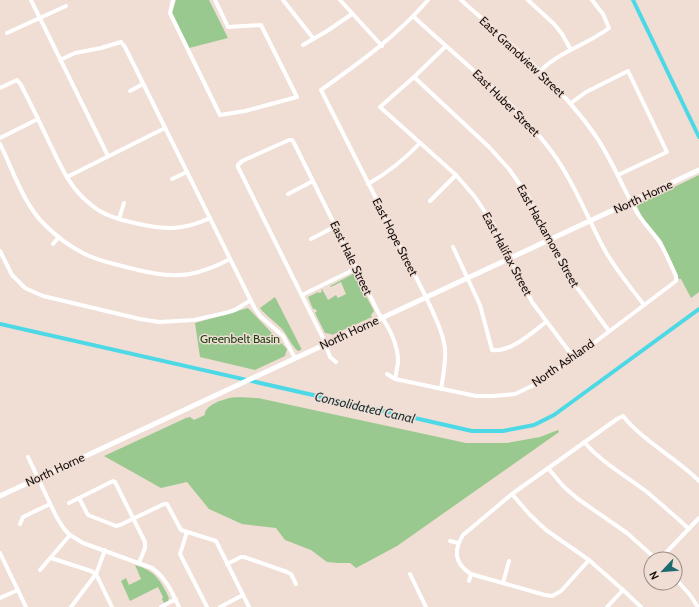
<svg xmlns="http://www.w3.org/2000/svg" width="699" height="607" font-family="Cabin,sans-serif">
	<rect width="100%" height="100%" fill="#f0ddd4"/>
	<g fill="#99c98e">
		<polygon points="176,0 209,0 228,38 189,48 172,13"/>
		<polygon points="699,175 699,292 691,298 681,279 679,279 662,241 642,217 637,206 641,203"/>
		<polygon points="353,274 356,275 362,286 361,291 364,292 374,311 371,315 372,317 332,335 331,334 325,333 315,313 317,311 315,309 313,309 308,297 318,292 319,293 322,292 321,290 322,289 328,300 336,295 338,298 346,294 341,282 331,287 330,286"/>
		<path d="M275 297 301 348V350L298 351C292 346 288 337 283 330 276 322 267 317 260 308Z"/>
		<polygon points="248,308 287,349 285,356 255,370 200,357 195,323"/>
		<path d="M258 398 466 443H507L540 437 558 430 559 432 397 546 356 568 350 563H338L327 562 311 550 285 540 276 528 242 524 209 509 187 482 161 488 104 456 186 418 190 417 194 420 205 415C204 407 218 401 226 399 235 396 248 398 258 398Z"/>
		<path d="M135 565C155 571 160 579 169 598L168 601 164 603 162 599 163 597 158 587 130 601 121 581 126 578 129 585 141 579Z"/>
	</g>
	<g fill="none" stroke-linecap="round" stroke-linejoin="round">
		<g stroke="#4cd9e5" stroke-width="4">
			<polyline points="633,0 699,137"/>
			<polyline points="0,324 472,431 503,431 534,425 554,415 699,309"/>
		</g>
		<g stroke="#fff" stroke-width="4">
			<polyline points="31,0 108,156"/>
			<polyline points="173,0 170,13 220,115 245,111 297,97 261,25 228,27 215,0"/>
			<polyline points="283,0 313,38"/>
			<polyline points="340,0 382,46"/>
			<path d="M428 0C397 36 359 63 321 90L426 297C433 313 443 331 445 349 446 363 443 376 441 389"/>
			<polyline points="528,0 555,25 562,34 571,50"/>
			<path d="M414 17C461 61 513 100 552 152 573 181 586 214 602 245 613 267 630 286 644 305"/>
			<polyline points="7,33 66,6"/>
			<polyline points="303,45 327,31 352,14"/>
			<polyline points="445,47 414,77 380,107 456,175 475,197 493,224 532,302 574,358"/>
			<polyline points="60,60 75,53 101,48 121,42 125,47 254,307 260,316 283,336 295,358"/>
			<path d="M540 71C560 51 587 45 609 28L603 14 592 0"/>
			<polyline points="414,77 489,147 509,169 529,198 536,212 565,271 609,331"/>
			<path d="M0 88 17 80 21 85C31 104 40 123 49 142 60 164 69 187 89 203 103 216 121 220 139 224 167 230 184 230 210 218"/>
			<polyline points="130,91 143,84"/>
			<polyline points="571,103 586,92 628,71 667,152 618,175"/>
			<polyline points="0,138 38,119"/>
			<path d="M0 144C13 170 23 203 44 224 55 235 69 246 83 253 94 259 106 262 118 265 141 271 166 278 190 274 205 271 217 266 230 259"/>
			<polyline points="67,177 165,128"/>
			<polyline points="172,179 187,172"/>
			<path d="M368 184C389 172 404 160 420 143"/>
			<polyline points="288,194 313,181"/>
			<polyline points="430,201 456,175"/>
			<polyline points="119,219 124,203"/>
			<polyline points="311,239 336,226"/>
			<polyline points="53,244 59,237"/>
			<path d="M453 247 480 305 492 350C510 353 533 332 546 322"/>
			<polyline points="0,251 12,275 25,288 43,296 140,319 159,322 194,320 225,313 235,310 251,300"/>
			<polyline points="302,295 357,268"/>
			<path d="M336 362 330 357 324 340 238 167V165L242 161 289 140H292L294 143 379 314C389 326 399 347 398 363 397 368 396 374 395 379"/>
			<path d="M387 374 395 379 476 396H493L515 394 536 384 574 358 676 281V276C671 265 666 253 660 243 652 231 642 222 635 209 621 184 611 158 595 135 558 82 508 42 461 0"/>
			<path d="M584 442C602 463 625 475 647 492 661 504 675 516 689 529"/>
			<path d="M28 457 56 516 64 529 70 535 83 543 152 568C166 578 172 592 179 607"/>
			<polyline points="548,468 564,487 578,499 627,533 656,559"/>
			<polyline points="512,494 530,515 546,530 589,560 623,590 641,607"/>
			<polyline points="79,498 88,515 116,526 120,525 164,504 167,504 181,530 216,541 249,607"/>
			<polyline points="69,503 113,481 115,482 145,542 145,548 139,563"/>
			<polyline points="20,524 23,517 50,504"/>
			<polyline points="187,532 180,554 207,607"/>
			<polyline points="450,541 458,543"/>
			<polyline points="0,553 26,607"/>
			<polyline points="51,558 91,571 96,574 112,607"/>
			<polyline points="660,559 699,518"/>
			<path d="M589 560 561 591 552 596 545 595 471 574C455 564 453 551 463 535L512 494 617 419 623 416C644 442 675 457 699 481"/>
			<polyline points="227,564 241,557 244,557 287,572 291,574 296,584"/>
			<polyline points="40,570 70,535"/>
			<polyline points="410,574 426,607"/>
			<polyline points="675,578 690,595 698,607"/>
			<polyline points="469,581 471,574"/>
			<polyline points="503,583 509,561"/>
			<polyline points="0,598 18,590"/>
			<polyline points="71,607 96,574 105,550"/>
			<polyline points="161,607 176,599"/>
			<polyline points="220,607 243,595"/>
			<polyline points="607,607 623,590"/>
		</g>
		<polyline stroke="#fff" stroke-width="5" points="0,496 699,170"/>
	</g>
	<g text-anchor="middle" stroke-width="3" stroke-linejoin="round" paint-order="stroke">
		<g font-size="12" fill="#17100e" stroke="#f0ddd4">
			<text transform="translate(522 57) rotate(43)" y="4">East Grandview Street</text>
			<text transform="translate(506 103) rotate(45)" y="4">East Huber Street</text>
			<text transform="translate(643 197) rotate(-25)" y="4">North Horne</text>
			<text transform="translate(548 236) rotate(61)" y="4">East Hackamore Street</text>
			<text transform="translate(395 237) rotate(63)" y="4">East Hope Street</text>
			<text transform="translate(507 254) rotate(62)" y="4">East Halifax Street</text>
			<text transform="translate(351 258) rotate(64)" y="4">East Hale Street</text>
			<text transform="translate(349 333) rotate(-25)" y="4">North Horne</text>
			<text transform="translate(563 363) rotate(-35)" y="4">North Ashland</text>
			<text transform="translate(55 470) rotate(-25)" y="4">North Horne</text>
		</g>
		<g font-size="12" fill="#1b4312" stroke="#f0ddd4">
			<text x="240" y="343">Greenbelt Basin</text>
		</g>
		<g font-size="13" font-style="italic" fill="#1a3234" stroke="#f0ddd4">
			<text transform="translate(365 407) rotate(13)" y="5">Consolidated Canal</text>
		</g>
	</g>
	<g transform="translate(663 571) rotate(244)"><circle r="19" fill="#f0ddd4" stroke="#998b85"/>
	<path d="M0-3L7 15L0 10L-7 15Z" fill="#1e6a71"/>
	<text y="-6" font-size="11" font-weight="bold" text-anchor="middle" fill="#17100e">N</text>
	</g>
</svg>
